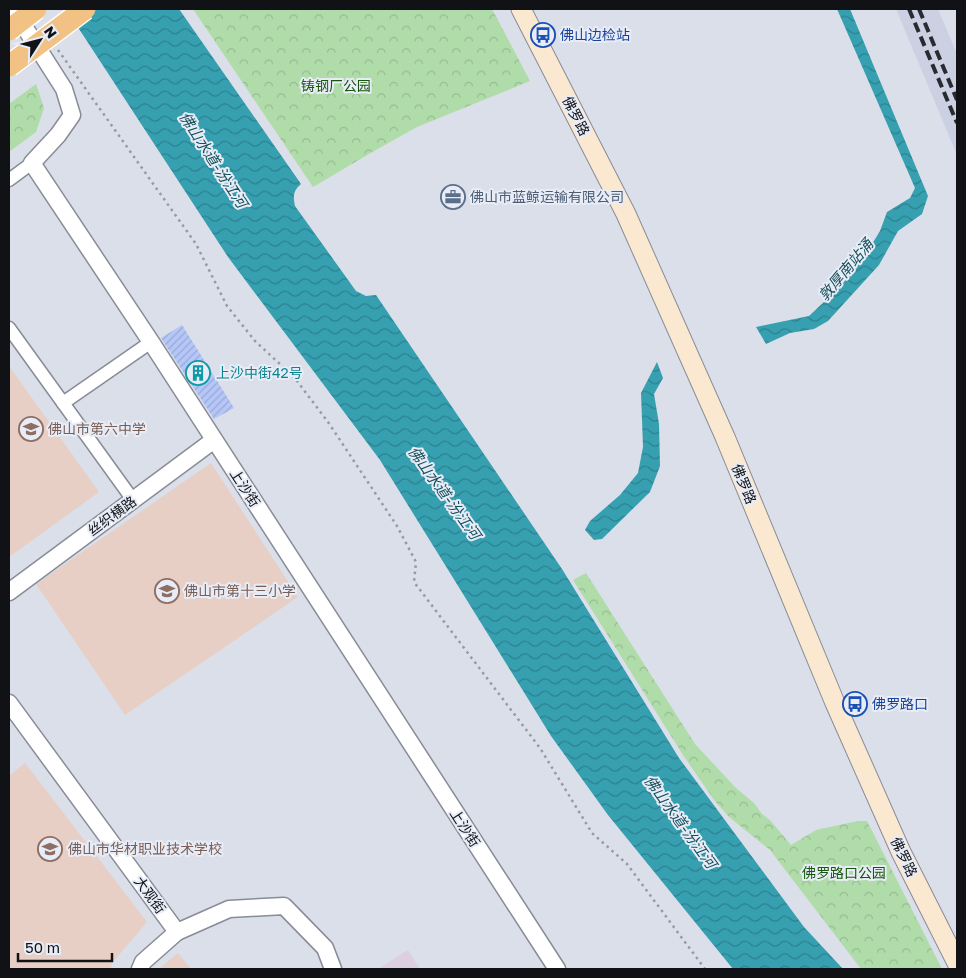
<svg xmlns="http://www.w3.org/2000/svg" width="966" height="978" font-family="'Golos Text','Noto Sans SC',sans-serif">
	<defs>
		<pattern id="park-crowns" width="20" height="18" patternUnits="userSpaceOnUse" patternTransform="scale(1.25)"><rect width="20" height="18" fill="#b0dca9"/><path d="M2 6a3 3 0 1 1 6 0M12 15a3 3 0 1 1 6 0" fill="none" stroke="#96bc91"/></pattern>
		<pattern id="water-waves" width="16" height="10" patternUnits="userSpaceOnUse" patternTransform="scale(1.25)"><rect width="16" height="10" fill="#36a0b1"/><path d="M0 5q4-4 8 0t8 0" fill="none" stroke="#2c818f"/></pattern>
		<pattern id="building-hatch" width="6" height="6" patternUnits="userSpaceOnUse" patternTransform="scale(1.25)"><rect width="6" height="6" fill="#b5c6f8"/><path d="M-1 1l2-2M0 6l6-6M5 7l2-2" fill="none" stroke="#9ba9d4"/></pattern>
	</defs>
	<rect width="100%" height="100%" fill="#dadfe9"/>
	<polygon fill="#ddcfe2" points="408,950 420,969 378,969"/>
	<g fill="#e7cfc5">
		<polygon points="9,366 99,492 9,557"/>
		<polygon points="211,463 298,597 125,715 36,584"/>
		<polygon points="25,763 147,922 112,963 111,969 9,969 9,776"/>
		<polygon points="178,953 191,969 159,969"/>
	</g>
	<polygon fill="#cbd1e3" points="896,9 938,9 957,54 957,155"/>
	<g fill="url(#park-crowns)">
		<polygon points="193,9 492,9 530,81 417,127 374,151 313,187"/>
		<polygon points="36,84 44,108 36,132 9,152 9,104"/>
		<polygon points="586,573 695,744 736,788 754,803 762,814 770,820 791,845 816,830 858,821 867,821 942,969 861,969 770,850 729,817 714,800 683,755 573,580"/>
	</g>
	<g fill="url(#water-waves)">
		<path d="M66 9H179L301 184C293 191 293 196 295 206L356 291 366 296 376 295 562 569 679 758 804 927 843 969H733L608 815 551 736 380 460 228 257Z"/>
		<polygon points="837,9 850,9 928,196 922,214 898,231 879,265 828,321 814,329 790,333 766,344 756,327 809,316 840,287 866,254 880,231 887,212 910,198 915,188"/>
		<polygon points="657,362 663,378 654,394 659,424 660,466 650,492 602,539 594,540 585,530 590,521 620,495 638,473 643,447 641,393"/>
	</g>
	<polygon fill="url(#building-hatch)" points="182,325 234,408 214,419 161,338"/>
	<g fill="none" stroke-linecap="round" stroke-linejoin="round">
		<defs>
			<g id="minor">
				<polyline points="9,180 32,163"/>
				<polyline points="9,328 133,500"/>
				<polyline points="63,403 151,342"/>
			</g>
			<g id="tertiary">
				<polyline points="13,9 64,89 72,115 58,135 32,163 151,342 557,969"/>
				<polyline points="9,592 214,440"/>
				<polyline points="9,703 177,932 229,909 284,906 325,948 333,969"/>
				<polyline points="140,969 143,962 177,932"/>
			</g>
			<polyline id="secondary" points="521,9 626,214 725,437 835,703 901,852 957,963"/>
		</defs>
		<use href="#minor" stroke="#888c96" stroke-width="15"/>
		<use href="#tertiary" stroke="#888c96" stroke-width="19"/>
		<use href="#secondary" stroke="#888c96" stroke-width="21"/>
		<polyline stroke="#969aa2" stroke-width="2.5" stroke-dasharray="2.5 4" stroke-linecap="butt" points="58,50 196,244 227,306 255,341 294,377 328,422 397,526 416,562 414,582 540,748 592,833 627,864 705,969"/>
		<use href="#minor" stroke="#fff" stroke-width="12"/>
		<use href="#tertiary" stroke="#fff" stroke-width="16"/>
		<use href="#secondary" stroke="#fae8d1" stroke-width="19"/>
		<g stroke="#282b2f" stroke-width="4" stroke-dasharray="10 5" stroke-linecap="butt">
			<polyline points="909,9 957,123"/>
			<polyline points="919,9 957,100"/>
		</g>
		<defs>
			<g id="trunk-bridge">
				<polyline points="9,30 36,9"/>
				<polyline points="9,66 85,9"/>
			</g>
		</defs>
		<use href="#trunk-bridge" stroke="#fff" stroke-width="24" stroke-linecap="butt"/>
		<use href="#trunk-bridge" stroke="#f2c284" stroke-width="21"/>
	</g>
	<defs>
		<symbol id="bus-ring" viewBox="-11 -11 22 22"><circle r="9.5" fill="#e8ecf7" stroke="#1a4fb4" stroke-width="1.5"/><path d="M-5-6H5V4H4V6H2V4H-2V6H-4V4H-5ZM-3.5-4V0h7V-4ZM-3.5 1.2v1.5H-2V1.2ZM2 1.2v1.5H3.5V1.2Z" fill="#1a4fb4"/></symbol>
		<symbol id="office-ring" viewBox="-11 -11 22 22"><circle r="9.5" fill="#e8ecf7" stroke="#5c6f8a" stroke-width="1.5"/><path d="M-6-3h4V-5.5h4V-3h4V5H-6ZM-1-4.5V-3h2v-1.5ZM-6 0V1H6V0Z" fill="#5c6f8a"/></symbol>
		<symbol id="building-ring" viewBox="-11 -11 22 22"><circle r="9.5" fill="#e8ecf7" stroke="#0f9aa8" stroke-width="1.5"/><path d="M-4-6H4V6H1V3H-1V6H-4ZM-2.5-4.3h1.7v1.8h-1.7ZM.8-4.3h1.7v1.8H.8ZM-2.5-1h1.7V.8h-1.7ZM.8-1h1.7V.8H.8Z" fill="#0f9aa8"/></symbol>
		<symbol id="school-ring" viewBox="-11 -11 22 22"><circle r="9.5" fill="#e8ecf7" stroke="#8d6e63" stroke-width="1.5"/><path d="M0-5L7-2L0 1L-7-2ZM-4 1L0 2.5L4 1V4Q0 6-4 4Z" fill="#8d6e63"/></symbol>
	</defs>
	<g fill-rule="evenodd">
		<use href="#bus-ring" x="529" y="21" width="28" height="28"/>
		<use href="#office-ring" x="439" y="183" width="28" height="28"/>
		<use href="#building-ring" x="184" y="359" width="28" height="28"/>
		<use href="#school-ring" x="17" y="415" width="28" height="28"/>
		<use href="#school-ring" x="153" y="577" width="28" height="28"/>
		<use href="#bus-ring" x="841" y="690" width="28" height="28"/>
		<use href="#school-ring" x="36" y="835" width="28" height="28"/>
	</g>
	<g text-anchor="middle" stroke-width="4" stroke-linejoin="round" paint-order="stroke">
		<g font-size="14" fill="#164399" stroke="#e8ecf7" text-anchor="start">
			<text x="560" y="40">佛山边检站</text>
			<text x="872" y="709">佛罗路口</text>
		</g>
		<g font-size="14" fill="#17560c" stroke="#e8ecf7">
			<text x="336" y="91">铸钢厂公园</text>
			<text x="844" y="878">佛罗路口公园</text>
		</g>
		<g font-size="14" fill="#101215" stroke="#e8ecf7">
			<text transform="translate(576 116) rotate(63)" y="5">佛罗路</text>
			<text transform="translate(744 484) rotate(68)" y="5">佛罗路</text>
			<text transform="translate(245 488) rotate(57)" y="5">上沙街</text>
			<text transform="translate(112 516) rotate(-36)" y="5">丝织横路</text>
			<text transform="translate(465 828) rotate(57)" y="5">上沙街</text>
			<text transform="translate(904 857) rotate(64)" y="5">佛罗路</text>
			<text transform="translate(150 895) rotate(54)" y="5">大观街</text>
		</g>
		<g font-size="14" fill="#4e5e75" stroke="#e8ecf7" text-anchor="start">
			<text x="470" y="202">佛山市蓝鲸运输有限公司</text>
		</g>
		<g font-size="14" fill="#0d838f" stroke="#e8ecf7" text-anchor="start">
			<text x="216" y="378">上沙中街42号</text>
		</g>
		<g font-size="14" fill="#785e54" stroke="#e8ecf7" text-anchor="start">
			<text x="48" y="434">佛山市第六中学</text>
			<text x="184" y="596">佛山市第十三小学</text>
			<text x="68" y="854">佛山市华材职业技术学校</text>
		</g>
		<g font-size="15" font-style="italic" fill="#15505a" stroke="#e8ecf7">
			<text transform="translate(213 160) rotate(57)" y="5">佛山水道-汾江河</text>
			<text transform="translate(846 270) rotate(-50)" y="5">敦厚南站涌</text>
			<text transform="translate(444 493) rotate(54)" y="5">佛山水道-汾江河</text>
			<text transform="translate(680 822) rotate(54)" y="5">佛山水道-汾江河</text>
		</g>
	</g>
	<rect width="966" height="978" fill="none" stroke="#101215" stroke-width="20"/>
	<g transform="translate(40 40) rotate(54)" stroke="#e8ecf7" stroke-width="4" paint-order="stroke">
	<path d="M0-4L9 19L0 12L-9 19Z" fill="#101215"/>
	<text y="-8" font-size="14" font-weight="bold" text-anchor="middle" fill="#101215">N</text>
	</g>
	<path d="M18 953v8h94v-8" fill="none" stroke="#101215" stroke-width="2.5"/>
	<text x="25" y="953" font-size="15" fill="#101215" stroke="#e8ecf7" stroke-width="4" paint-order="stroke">50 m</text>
</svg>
